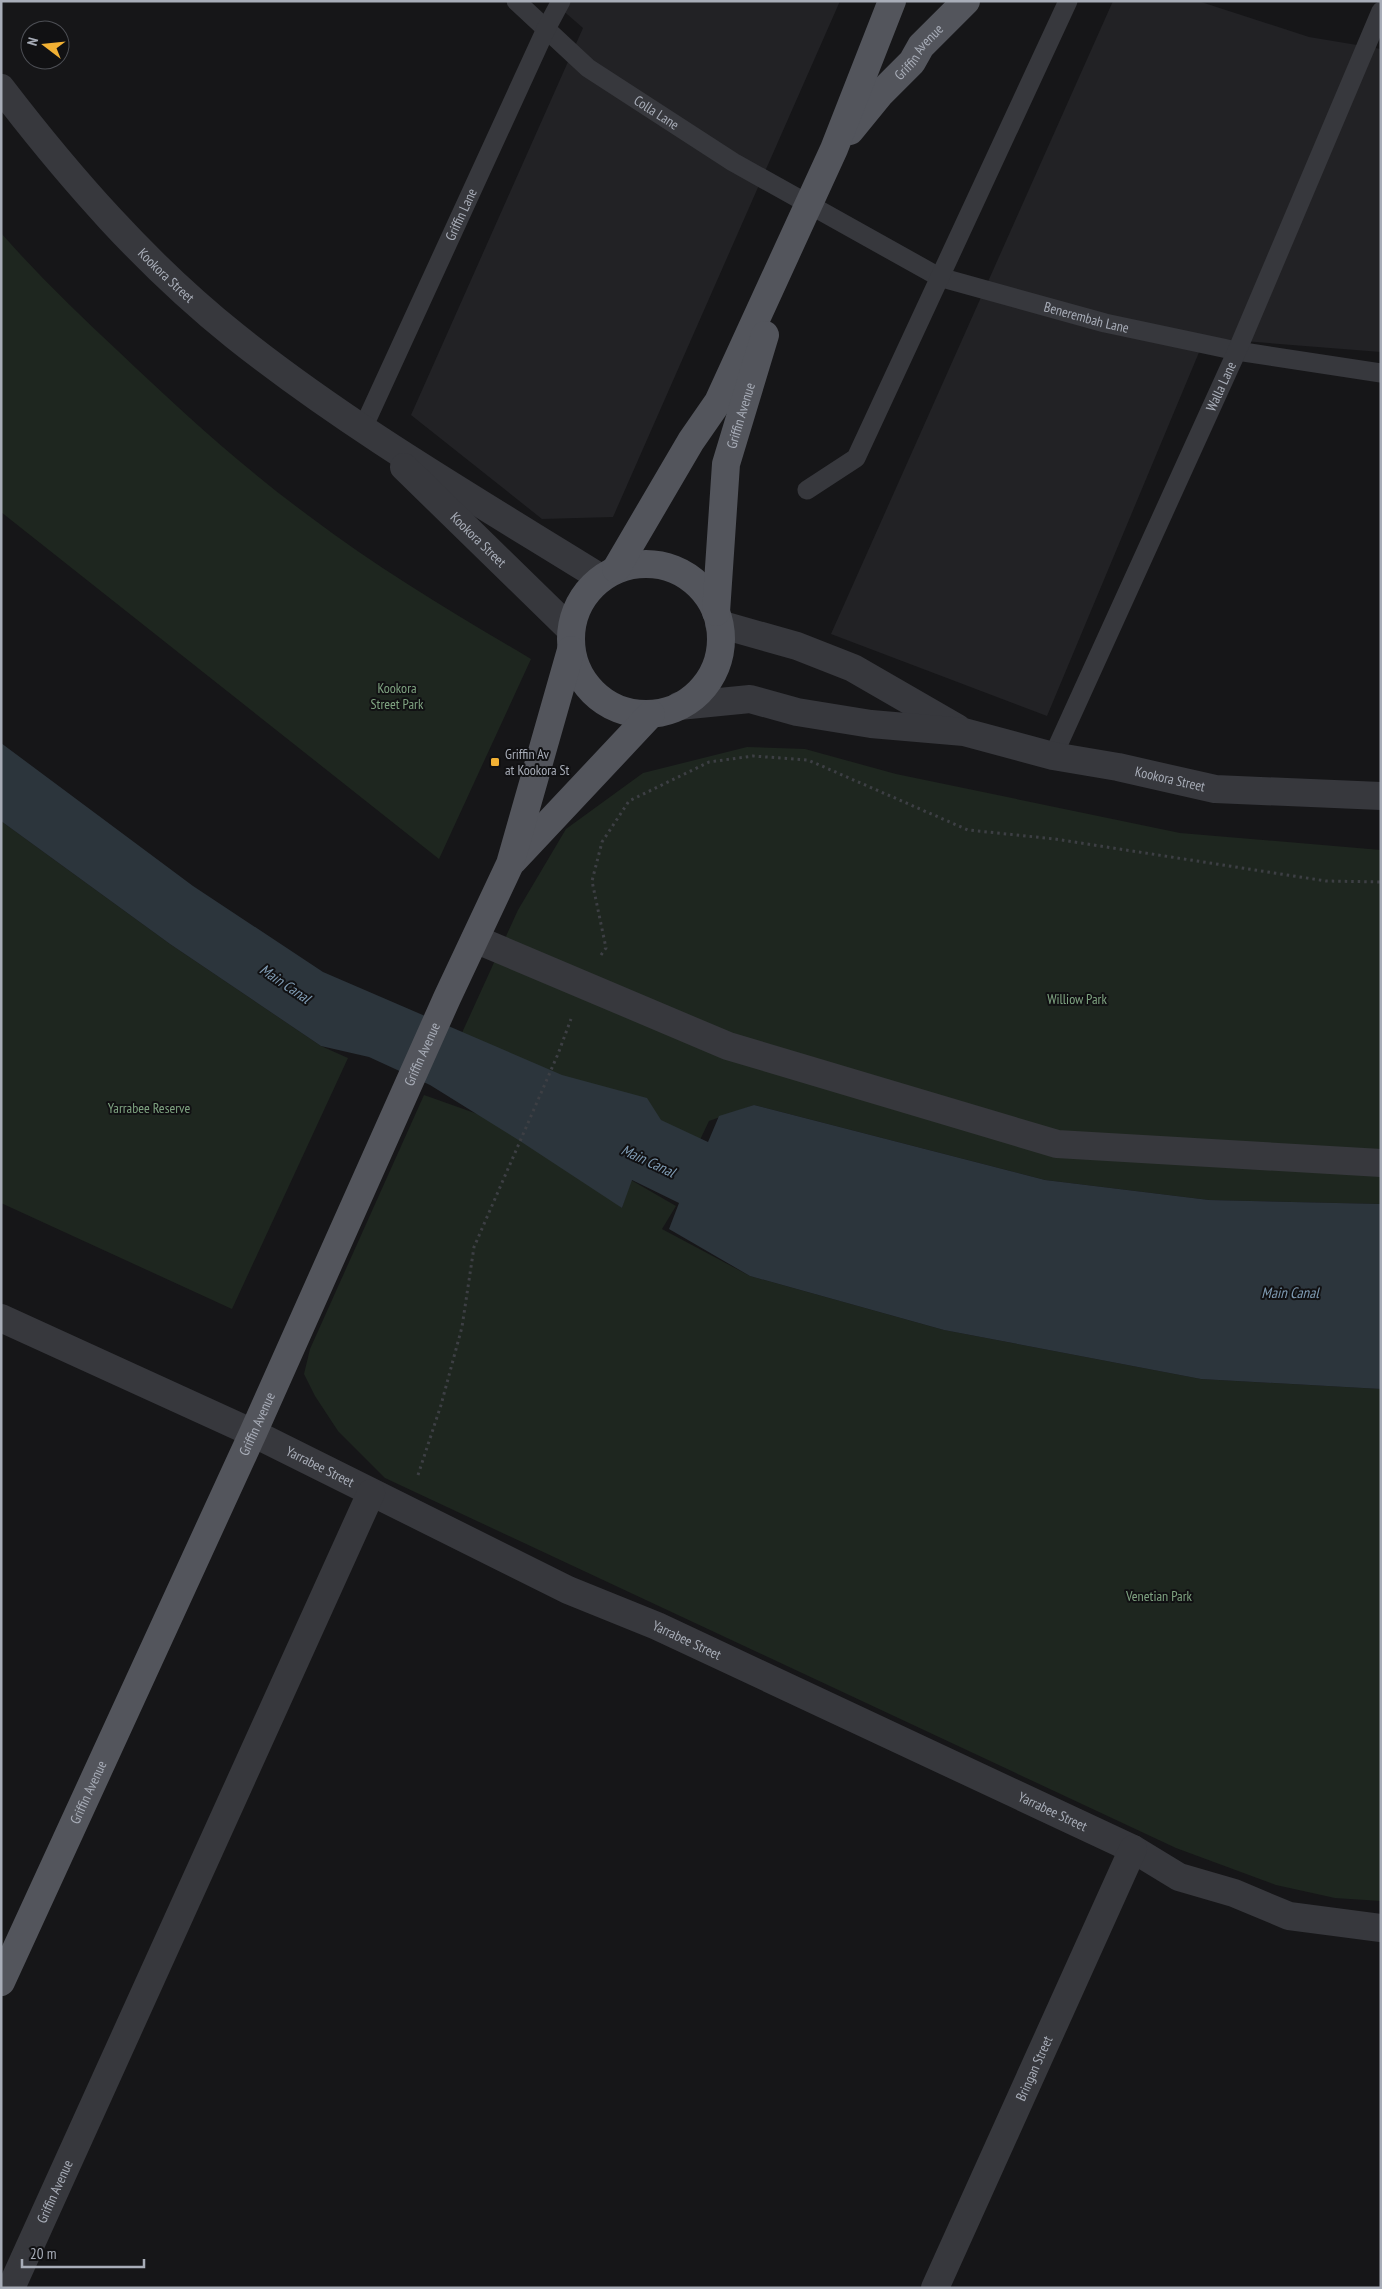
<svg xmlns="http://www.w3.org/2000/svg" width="1382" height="2289" font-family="'PT Sans Narrow',sans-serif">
	<rect width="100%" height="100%" fill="#161618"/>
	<g fill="#222225">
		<polygon points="552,1 840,1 613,517 542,519 411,415 583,28"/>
		<polygon points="1113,1 1198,1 1309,37 1381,49 1381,352 1205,338 1047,716 831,634"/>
	</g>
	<g fill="#1e261f">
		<path d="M1 233C38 275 77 313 118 351 179 409 241 466 309 516 379 569 455 614 531 659L439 859 1 512Z"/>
		<polygon points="747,747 805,749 896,774 1180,833 1381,850 1381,1204 1209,1200 1045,1180 754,1105 709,1121 698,1144 558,1083 461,1035 518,910 566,829 643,773"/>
		<polygon points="1,821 170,944 321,1046 348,1058 232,1309 1,1203"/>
		<polygon points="424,1095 537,1135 622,1208 631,1180 676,1206 662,1229 750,1276 944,1330 1201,1379 1381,1389 1381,1901 1335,1898 1276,1885 1176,1848 385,1478 338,1431 315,1396 304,1374 310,1349"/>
	</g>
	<polygon fill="#2c353c" points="1,743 193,886 323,972 562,1075 647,1098 661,1120 708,1142 719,1116 754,1105 1045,1180 1209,1200 1381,1204 1381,1389 1201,1379 944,1330 750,1276 669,1229 679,1203 632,1180 622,1208 520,1141 430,1085 369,1057 321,1046 170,944 1,821"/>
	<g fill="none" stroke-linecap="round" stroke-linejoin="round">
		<g stroke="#3d3f44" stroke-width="3" stroke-dasharray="2.5 4" stroke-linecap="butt">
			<polyline points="601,955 606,948 592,881 602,842 629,801 709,762 753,756 808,760 968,830 1055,839 1326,881 1381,882"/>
			<polyline points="418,1475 441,1405 462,1327 474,1247 558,1054 571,1019"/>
		</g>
		<g stroke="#37383d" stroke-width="19">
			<path id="s1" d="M516 1 588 68 733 162 939 277 1105 323 1237 351 1381 373"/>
			<path id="s2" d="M363 428 546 29 561 1"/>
			<polyline points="807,490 856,458 1068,1"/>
			<path id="s3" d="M1053 756 1237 351 1381 11"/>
		</g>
		<g stroke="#37383d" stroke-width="28">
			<path id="s4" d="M1 88C70 178 146 265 235 336 349 427 477 501 601 578"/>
			<path id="s5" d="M404 467 571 630"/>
			<polyline points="719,624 797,646 853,668 957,728"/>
			<path id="s6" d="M679 706 750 699 797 712 871 724 964 732 1053 756 1118 767 1215 789 1381 796"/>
			<polyline points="475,939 728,1046 1057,1144 1381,1163"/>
			<path id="s7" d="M1 1318 253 1433 568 1590 657 1626 1133 1849 1179 1877 1234 1893 1289 1916 1381 1928"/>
			<path id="s8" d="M11 2288 371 1493"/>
			<path id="s9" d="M935 2288 1133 1849"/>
		</g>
		<g stroke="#53555c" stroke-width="28">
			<path id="s10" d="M850 131 881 93 912 62 921 46 966 1"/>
			<circle cx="646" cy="639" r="75"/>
			<polyline points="616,569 691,441 718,402 834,149 892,1"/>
			<path id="s11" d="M716 612 726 464 765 335"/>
			<polyline points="513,861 651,714"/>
			<path id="s12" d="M1 1982 253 1433 447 998 510 864 571 650"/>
		</g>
	</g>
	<rect fill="#f2b134" stroke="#111113" stroke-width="2" x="490" y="757" width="10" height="10" rx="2.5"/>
	<g text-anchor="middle" stroke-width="4" stroke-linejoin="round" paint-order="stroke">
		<g font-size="14" fill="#a8adb8" stroke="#111113">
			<text dy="5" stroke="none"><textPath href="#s10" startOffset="105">Griffin Avenue</textPath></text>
			<text dy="5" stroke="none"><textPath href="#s1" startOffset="180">Colla Lane</textPath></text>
			<text dy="5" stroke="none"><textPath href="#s2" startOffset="235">Griffin Lane</textPath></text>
			<text dy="5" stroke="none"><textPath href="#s4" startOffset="250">Kookora Street</textPath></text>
			<text dy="5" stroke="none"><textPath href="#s1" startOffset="660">Benerembah Lane</textPath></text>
			<text dy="5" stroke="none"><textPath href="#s3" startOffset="406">Walla Lane</textPath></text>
			<text dy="5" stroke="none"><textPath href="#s11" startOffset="199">Griffin Avenue</textPath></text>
			<text dy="5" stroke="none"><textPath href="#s5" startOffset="104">Kookora Street</textPath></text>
			<text dy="5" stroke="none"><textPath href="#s6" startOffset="500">Kookora Street</textPath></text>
			<text dy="5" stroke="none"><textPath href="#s12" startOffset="1019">Griffin Avenue</textPath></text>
			<text dy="5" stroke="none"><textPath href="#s12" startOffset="614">Griffin Avenue</textPath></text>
			<text dy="5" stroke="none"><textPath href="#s7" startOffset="352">Yarrabee Street</textPath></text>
			<text dy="5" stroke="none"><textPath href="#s7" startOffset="758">Yarrabee Street</textPath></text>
			<text dy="5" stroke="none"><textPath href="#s12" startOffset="209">Griffin Avenue</textPath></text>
			<text dy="5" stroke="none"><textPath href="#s7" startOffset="1162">Yarrabee Street</textPath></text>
			<text dy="5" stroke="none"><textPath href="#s9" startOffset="241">Bringan Street</textPath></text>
			<text dy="5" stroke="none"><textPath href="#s8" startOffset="106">Griffin Avenue</textPath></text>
		</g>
		<g font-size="14" fill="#7fa381" stroke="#111113">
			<text x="397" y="693">Kookora<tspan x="397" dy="16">Street Park</tspan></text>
			<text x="1077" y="1004">Williow Park</text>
			<text x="149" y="1113">Yarrabee Reserve</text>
			<text x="1159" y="1601">Venetian Park</text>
		</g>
		<g font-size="14" fill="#a8adb8" stroke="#111113" text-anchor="start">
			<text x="505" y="759">Griffin Av<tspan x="505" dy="16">at Kookora St</tspan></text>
		</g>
		<g font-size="15" font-style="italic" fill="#7f9bb3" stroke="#111113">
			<text transform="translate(285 984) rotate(34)" y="5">Main Canal</text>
			<text transform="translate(648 1161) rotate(25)" y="5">Main Canal</text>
			<text x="1290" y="1298">Main Canal</text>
		</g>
	</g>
	<rect width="1382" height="2289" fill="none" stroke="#a8adb8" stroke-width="5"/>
	<g transform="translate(45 45) rotate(286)"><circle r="24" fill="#111113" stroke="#4d4f55"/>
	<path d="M0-4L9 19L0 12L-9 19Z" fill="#f2b134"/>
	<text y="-8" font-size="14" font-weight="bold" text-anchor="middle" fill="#a8adb8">N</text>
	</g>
	<path d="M22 2259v8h122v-8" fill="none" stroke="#a8adb8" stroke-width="2.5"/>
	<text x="30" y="2259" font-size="15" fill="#a8adb8" stroke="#111113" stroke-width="4" paint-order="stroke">20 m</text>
</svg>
